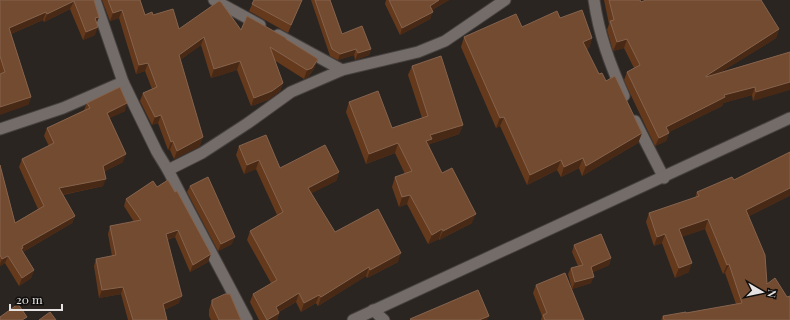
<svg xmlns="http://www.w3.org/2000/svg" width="790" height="320" font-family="'Playfair Display',serif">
	<rect width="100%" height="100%" fill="#2b2522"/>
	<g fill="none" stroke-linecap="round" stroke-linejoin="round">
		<defs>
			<g id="minor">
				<polyline points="95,0 123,82 138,113 157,152 168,170 184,201 247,320"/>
				<polyline points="214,0 260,25"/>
				<path d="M594 0C599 35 610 64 624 96"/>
				<polyline points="278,35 342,70 418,52 445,41 505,0"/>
				<polyline points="635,121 664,178"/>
				<polyline points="0,129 63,108 123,82"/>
				<polyline points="168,170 202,153 248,123 291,92 342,70"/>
				<polyline points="373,310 384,320"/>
			</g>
			<polyline id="secondary" points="353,320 790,118"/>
		</defs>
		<use href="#minor" stroke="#46413f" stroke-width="13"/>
		<use href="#secondary" stroke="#46413f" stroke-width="13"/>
		<use href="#minor" stroke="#736c69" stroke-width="11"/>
		<use href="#secondary" stroke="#736c69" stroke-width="11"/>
	</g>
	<g fill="#65391c">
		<polygon points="0,0 94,0 97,23 95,35 83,40 70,9 44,22 43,20 11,34 31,97 28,105 0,73"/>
		<polygon points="102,0 140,0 145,15 153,15 179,29 241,30 286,39 315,67 309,76 304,79 274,60 283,83 280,91 268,100 251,106 237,70 211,78 201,45 180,60 200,146 174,159 170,150 168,150 158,123 152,125 140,101 143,93 152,89 145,71 136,74 119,18 110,21"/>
		<polygon points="254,0 302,0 288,33 249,11"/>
		<polygon points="311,0 330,0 342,34 371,49 369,55 355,60 354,55 338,60 330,56"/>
		<polygon points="386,0 449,0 432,10 430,19 400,35 385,4"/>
		<polygon points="604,0 640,0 641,2 779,29 776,38 721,72 790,52 753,101 752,95 723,103 722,106 669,132 666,141 655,146 628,89 624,80 627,72 634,68 624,48 613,51 607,30 609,24"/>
		<polygon points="560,18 592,38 589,48 586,49 599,74 606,81 642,133 638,143 582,176 579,168 561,177 557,170 527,185 500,126 496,128 461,47 464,37 522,27"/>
		<polygon points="412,66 463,125 459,134 430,144 429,146 442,173 472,223 439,240 439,239 428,244 407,204 399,207 392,187 395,177 405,174 395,153 366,164 346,112 349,102 392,128 422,118 408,75"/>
		<polygon points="87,103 125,111 109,118 123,162 105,171 103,186 63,195 75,216 72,223 23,252 34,270 31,278 19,286 5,263 0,266 0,165 15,223 38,209 19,167 22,159 49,146 44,136 47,128 84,110"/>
		<polygon points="239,146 280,168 339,172 336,181 311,193 335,232 398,262 367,278 366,276 318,306 316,303 301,312 296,302 279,312 279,313 277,320 259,320 250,302 253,294 271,283 247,240 250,231 277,215 256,169 244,174 236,155"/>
		<polygon points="790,152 790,194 789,196 749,216 767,284 790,320 661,320 663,316 686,313 736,304 725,273 723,274 705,229 681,237 689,272 675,278 662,243 654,246 646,222 649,213 695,198 697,192 734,180"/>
		<polygon points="153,181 208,262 190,272 175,237 167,240 179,303 164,310 167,320 128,320 121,294 99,298 94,266 96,259 112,256 108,234 110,226 134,222 124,206 126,199"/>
		<polygon points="190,186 232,244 218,251 187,192"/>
		<polygon points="574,245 611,258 609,265 593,272 591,283 572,289 568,274 571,268 578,266 572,252"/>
		<polygon points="536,285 584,320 541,320 542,316 533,293"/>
		<polygon points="212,300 241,320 211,320 209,316 209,310"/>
	</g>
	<g fill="#482915">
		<polygon points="439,0 449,0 427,13 430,6"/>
		<polygon points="74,1 70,9 44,22 47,14"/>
		<polygon points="122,10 119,18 110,21 113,13"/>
		<polygon points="46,12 43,20 6,36 9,28"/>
		<polygon points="433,12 430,19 400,35 402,28"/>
		<polygon points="99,17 96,25 95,18"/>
		<polygon points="98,27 95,35 83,40 86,32"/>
		<polygon points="779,29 776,38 702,84 706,76"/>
		<polygon points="204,37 201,45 176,63 179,55"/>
		<polygon points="592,38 589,48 579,52 583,42"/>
		<polygon points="627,39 624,48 613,51 617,42"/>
		<polygon points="356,49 354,55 338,60 340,54"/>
		<polygon points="371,49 369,55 355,60 358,53"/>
		<polygon points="318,59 315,67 309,76 304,79 307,70"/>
		<polygon points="240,61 237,70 211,78 214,69"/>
		<polygon points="148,63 145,71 136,74 139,65"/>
		<polygon points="790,82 790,90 753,101 756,92"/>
		<polygon points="283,83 280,91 268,100 251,106 254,98"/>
		<polygon points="755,87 752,95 723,103 722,106 663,135 666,127 724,95"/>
		<polygon points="31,97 28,105 0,115 0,107"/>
		<polygon points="127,103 125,111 104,121 107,113"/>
		<polygon points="161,115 158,123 152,125 155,117"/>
		<polygon points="504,117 500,126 496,128 500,118"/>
		<polygon points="463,125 459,134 430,144 428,149 426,141 430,135"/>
		<polygon points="642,133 638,143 582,176 586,166"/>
		<polygon points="669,133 666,141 655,146 659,138"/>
		<polygon points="203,137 200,146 174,159 177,151"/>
		<polygon points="173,141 170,150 168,150 171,142"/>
		<polygon points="398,143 395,153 366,164 369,154"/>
		<polygon points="126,154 123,162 101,173 103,166"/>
		<polygon points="583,158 579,168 561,177 564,167"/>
		<polygon points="259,160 256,169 244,174 247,165"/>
		<polygon points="561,160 557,170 527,185 530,175"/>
		<polygon points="339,172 336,181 305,197 308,188"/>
		<polygon points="106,179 103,186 56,196 59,188"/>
		<polygon points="790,188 790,194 789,196 743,219 746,210"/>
		<polygon points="410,195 407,204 399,207 402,197"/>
		<polygon points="476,214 472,223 439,240 443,231"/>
		<polygon points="75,216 72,223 21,253 21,249 22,246"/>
		<polygon points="708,219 705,229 675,239 679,229"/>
		<polygon points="442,229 439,239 428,244 432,235"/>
		<polygon points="178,230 175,237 163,241 166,234"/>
		<polygon points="665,234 662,243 654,246 657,237"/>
		<polygon points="235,237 232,244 218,251 221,244"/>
		<polygon points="401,253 398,262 367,278 370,270"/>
		<polygon points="211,254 208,262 190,272 193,265"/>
		<polygon points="8,256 5,263 0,266 0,264 2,259"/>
		<polygon points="611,258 609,265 589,274 591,267"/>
		<polygon points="692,263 689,272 675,278 679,268"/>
		<polygon points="729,264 725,273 723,274 727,265"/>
		<polygon points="369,267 366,276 318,306 321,297"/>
		<polygon points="34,270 31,278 19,286 22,278"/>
		<polygon points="594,277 591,283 572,289 575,282"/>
		<polygon points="123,287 121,294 99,298 102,290"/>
		<polygon points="299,293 296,302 273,315 276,307"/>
		<polygon points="319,295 316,303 301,312 304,303"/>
		<polygon points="182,296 179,303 160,312 163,304"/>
		<polygon points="279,313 277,320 267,320"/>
		<polygon points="489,316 487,320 479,320"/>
	</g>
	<g fill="#734b31" stroke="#85634d">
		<polygon points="0,0 94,0 99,17 95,18 98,27 86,32 74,1 47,14 46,12 9,28 31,97 0,107 0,74 5,72 0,56"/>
		<polygon points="108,0 140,0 145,15 152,12 153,15 173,9 179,29 219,1 221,2 241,30 247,16 286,38 286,39 318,59 312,68 307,70 270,47 283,83 272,91 254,98 240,61 214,69 204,37 179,55 203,137 177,151 173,141 171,142 161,115 155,117 143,93 157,87 148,63 139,65 122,10 113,13"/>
		<polygon points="254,0 302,0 291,25 252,4"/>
		<polygon points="315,0 330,0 342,34 362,26 371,49 358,53 356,49 340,54 332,49"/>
		<polygon points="389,0 439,0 430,6 433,12 402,28"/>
		<polygon points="609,0 640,0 641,2 646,0 761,0 779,29 706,76 706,77 790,52 790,82 756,92 755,87 724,95 725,97 666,127 669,133 659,138 631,80 627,72 640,65 627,39 617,42 610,21 614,20"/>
		<polygon points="582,10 592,38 583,42 599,74 602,73 606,81 615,76 642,133 586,166 583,158 564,167 561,160 530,175 504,117 500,118 464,37 516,14 522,27 557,11 560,18"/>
		<polygon points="441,56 463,125 430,135 432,139 426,141 442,173 452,168 476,214 443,231 442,229 432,235 410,195 402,197 395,177 412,171 398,143 369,154 349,102 378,91 392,128 428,116 412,66"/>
		<polygon points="120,87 127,103 107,113 126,154 103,166 106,179 59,188 75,216 22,246 23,248 21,249 34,270 22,278 8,256 2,259 0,255 0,165 15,223 44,206 22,159 54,143 47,128 90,108 87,103"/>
		<polygon points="266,135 280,168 325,145 339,172 308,188 335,232 378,209 401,253 370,270 369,267 321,297 319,295 304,303 299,293 276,307 279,313 267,320 253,294 277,280 250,231 283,212 259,160 247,165 239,146"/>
		<polygon points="790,152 790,188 746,210 765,255 767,284 775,278 787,297 790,296 790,320 664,320 663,316 686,312 686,313 742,303 729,264 727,265 708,219 679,229 692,263 679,268 665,234 657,237 649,213 699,196 697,192 732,177 734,180"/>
		<polygon points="208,177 235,237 221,244 190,186"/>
		<polygon points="168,180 175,192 177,191 211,254 193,265 178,230 166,234 182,296 163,304 167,320 133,320 123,287 102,290 96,259 116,255 110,226 141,220 126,199 153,181 157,187"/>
		<polygon points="601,234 611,258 591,267 594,277 575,282 571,268 583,265 574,245"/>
		<polygon points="565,273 584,320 545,320 543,315 547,313 536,285"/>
		<polygon points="478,290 489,316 479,320 411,320 410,319"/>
		<polygon points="225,294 230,294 241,320 219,320 212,305 212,300"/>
		<polygon points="18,304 27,317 22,320 0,320 0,317"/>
		<polygon points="50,312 56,320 39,320"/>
	</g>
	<g transform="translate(762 292) rotate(99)" stroke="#110f0e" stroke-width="3" paint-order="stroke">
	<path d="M0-3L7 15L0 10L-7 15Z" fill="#e7e3e2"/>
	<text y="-6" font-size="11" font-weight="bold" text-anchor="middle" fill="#e7e3e2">N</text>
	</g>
	<path d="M10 304v6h52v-6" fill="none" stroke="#e7e3e2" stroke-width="2"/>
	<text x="16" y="304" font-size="12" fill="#e7e3e2" stroke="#110f0e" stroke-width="3" paint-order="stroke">20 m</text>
</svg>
